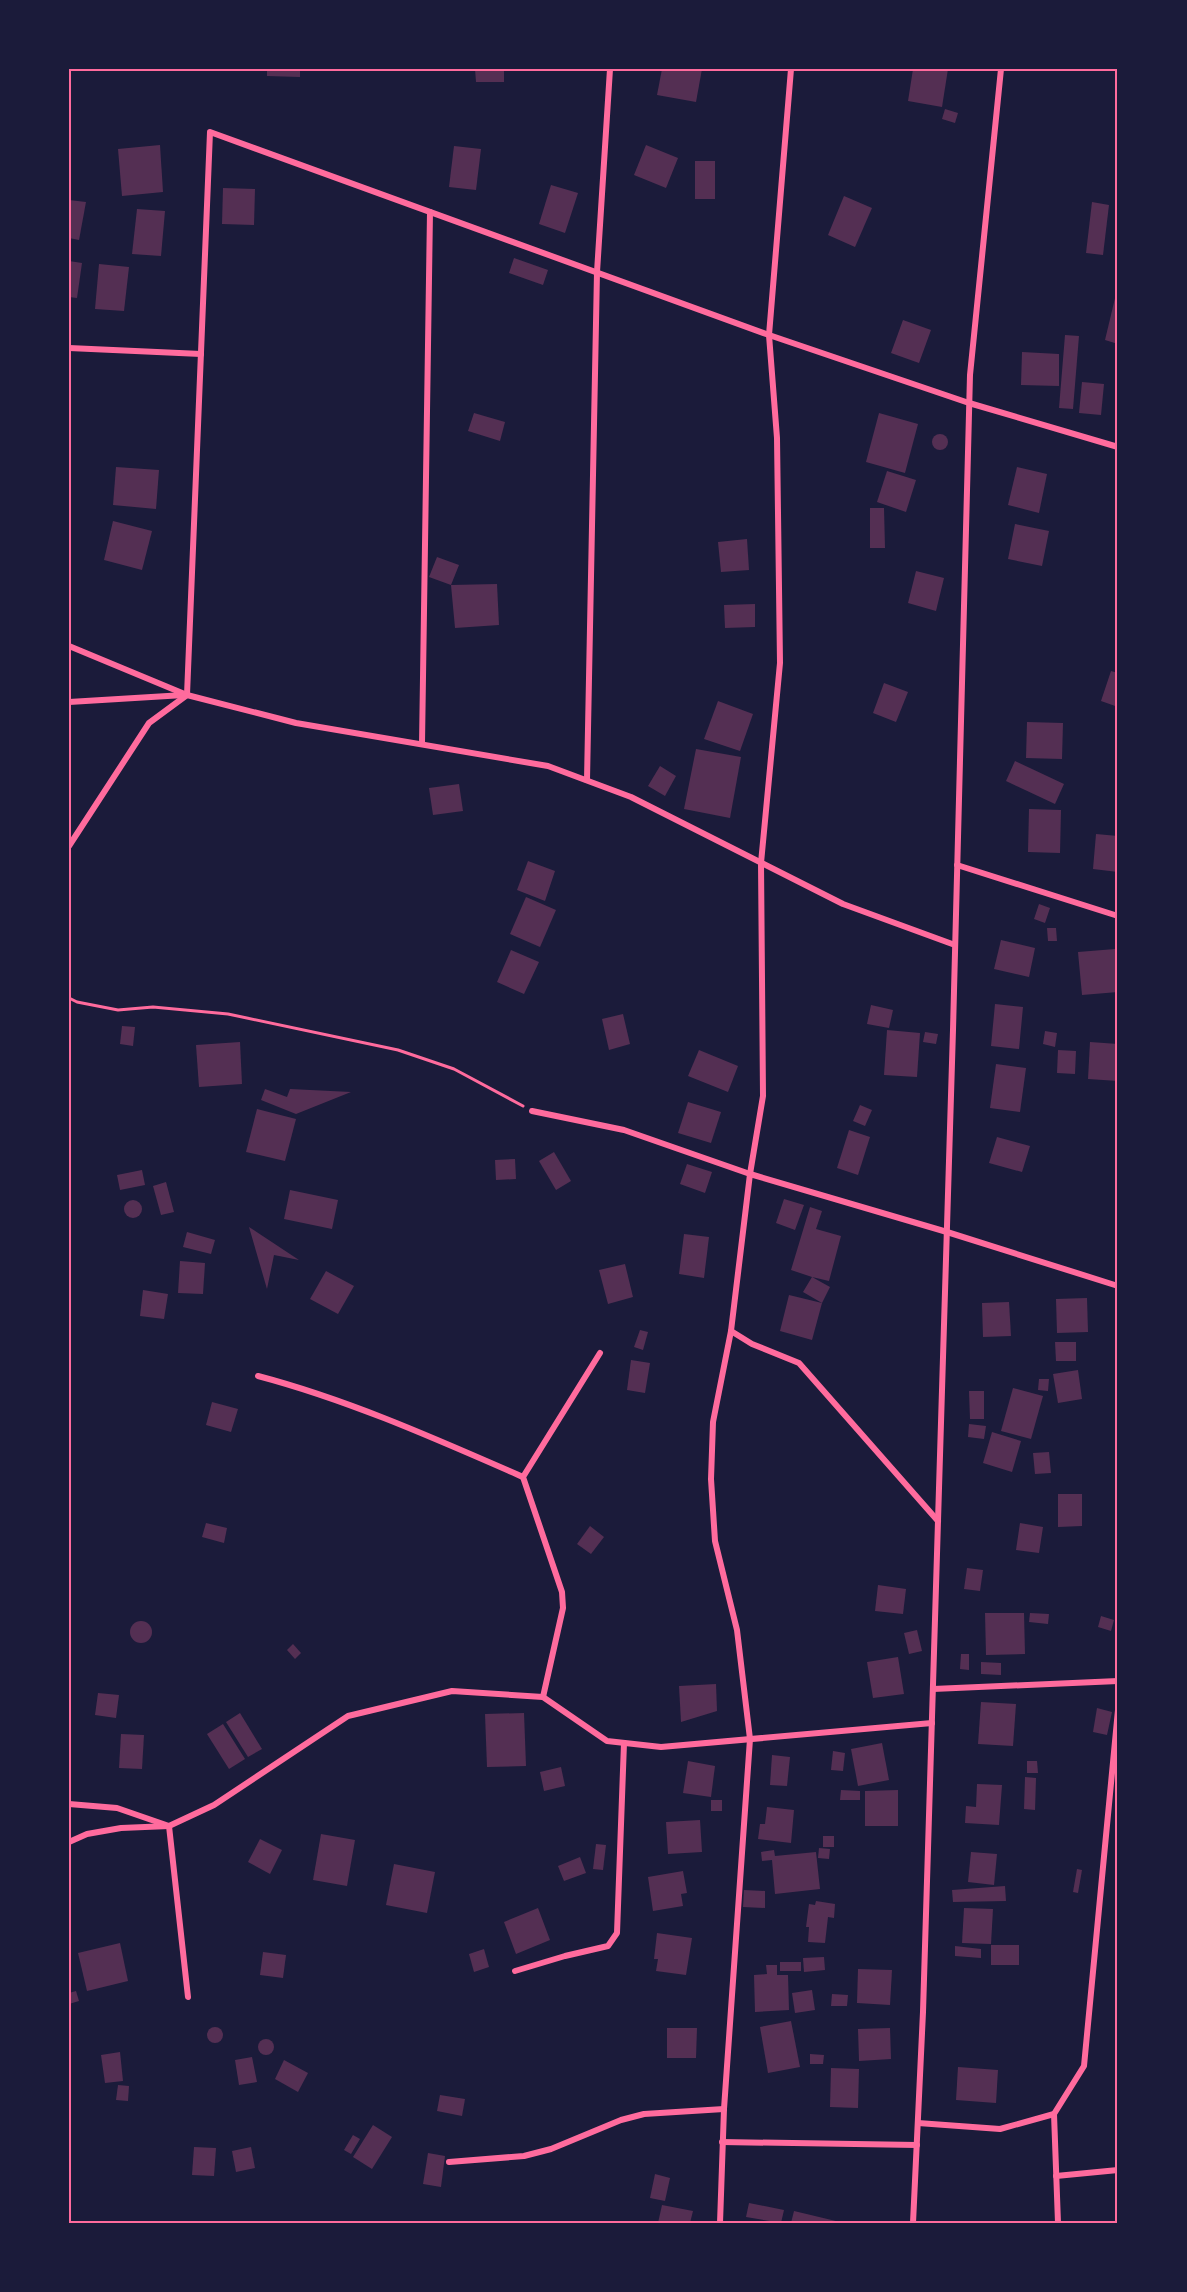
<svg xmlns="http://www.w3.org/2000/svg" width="1187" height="2292" font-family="Montserrat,sans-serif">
	<rect width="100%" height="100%" fill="#1b1b3a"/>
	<g fill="#542f53">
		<polygon points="267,69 300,69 300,77 267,76"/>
		<polygon points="475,69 504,69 504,82 476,82"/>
		<polygon points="662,69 702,69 696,102 657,95"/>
		<polygon points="913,69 948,69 942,107 908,101"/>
		<polygon points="945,109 958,113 955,123 942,119"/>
		<polygon points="160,145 163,192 122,196 118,149"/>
		<polygon points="646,145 678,158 666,188 634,175"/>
		<polygon points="454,146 481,149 476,190 449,187"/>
		<rect x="695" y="161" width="20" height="38"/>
		<polygon points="551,185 578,193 565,233 539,224"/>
		<polygon points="223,188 255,189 254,225 222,224"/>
		<polygon points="844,196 872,208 855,247 828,235"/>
		<polygon points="69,200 86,202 79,240 69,238"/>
		<polygon points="1092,202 1109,205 1103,255 1086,253"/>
		<polygon points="137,209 165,211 161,256 132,254"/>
		<polygon points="514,258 548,270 543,285 509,273"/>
		<polygon points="69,261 82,263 77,298 69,297"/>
		<polygon points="99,264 129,267 124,311 95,309"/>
		<polygon points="1116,294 1118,294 1118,344 1105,340"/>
		<polygon points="903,320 931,330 919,363 891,353"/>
		<polygon points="1065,335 1079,336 1073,409 1059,408"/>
		<polygon points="1022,352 1059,354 1059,386 1021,385"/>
		<polygon points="1082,382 1104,384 1101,415 1079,413"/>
		<polygon points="474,413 505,422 500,441 468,431"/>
		<polygon points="879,413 918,424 905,473 866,462"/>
		<circle cx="940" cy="442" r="8"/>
		<polygon points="116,467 159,470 156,509 113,505"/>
		<polygon points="1017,467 1047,474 1039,513 1008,505"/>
		<polygon points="887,471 916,480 906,512 877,502"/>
		<polygon points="870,508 884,508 885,548 870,548"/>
		<polygon points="113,521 152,531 142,570 104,560"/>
		<polygon points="1015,524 1049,531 1042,566 1008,559"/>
		<polygon points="747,539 749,570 721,572 718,542"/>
		<polygon points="437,557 459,565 451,585 429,577"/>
		<polygon points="916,571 944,578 936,611 908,603"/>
		<polygon points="497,584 499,625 455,628 451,585"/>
		<polygon points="755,604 755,627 725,628 724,605"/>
		<polygon points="1111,671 1118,673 1118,707 1101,701"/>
		<polygon points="884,683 908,692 896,722 873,713"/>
		<polygon points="718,701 753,714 740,751 704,739"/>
		<polygon points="1027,722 1063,723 1062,759 1026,758"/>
		<polygon points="696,749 741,757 730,818 684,809"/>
		<polygon points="1015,761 1064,784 1055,804 1006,781"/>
		<polygon points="660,766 676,776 665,796 648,786"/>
		<polygon points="459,784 463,811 433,815 429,788"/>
		<polygon points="1029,809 1061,810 1060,853 1028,852"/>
		<polygon points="1096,834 1118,836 1118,872 1093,869"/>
		<polygon points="528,861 555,871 545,901 517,890"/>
		<polygon points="526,897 556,910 540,947 510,934"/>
		<polygon points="1039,904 1050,908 1045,923 1034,919"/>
		<polygon points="1047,928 1056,928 1057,941 1048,941"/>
		<polygon points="1001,940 1035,948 1029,977 994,969"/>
		<polygon points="1115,949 1118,992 1082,995 1078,952"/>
		<polygon points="511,950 539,962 524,994 497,982"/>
		<polygon points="995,1004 1023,1007 1019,1049 991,1046"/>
		<polygon points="871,1005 893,1010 889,1028 867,1024"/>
		<polygon points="623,1014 630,1044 609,1050 602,1019"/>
		<polygon points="122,1026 135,1027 133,1046 120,1044"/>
		<polygon points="887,1030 920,1033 917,1077 884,1075"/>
		<polygon points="1045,1031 1057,1033 1055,1047 1043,1044"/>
		<polygon points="925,1032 938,1034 936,1044 923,1042"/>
		<polygon points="240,1042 242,1084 199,1087 196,1045"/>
		<polygon points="1090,1042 1118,1044 1118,1081 1088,1079"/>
		<polygon points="699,1050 738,1066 728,1092 688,1076"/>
		<polygon points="1058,1050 1076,1051 1075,1074 1057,1073"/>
		<polygon points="996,1064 1026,1068 1020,1112 990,1108"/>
		<polygon points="265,1089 287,1097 290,1089 351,1092 296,1114 261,1100"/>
		<polygon points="688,1102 721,1112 711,1143 678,1133"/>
		<polygon points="860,1105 872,1110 865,1126 853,1121"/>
		<polygon points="257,1109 296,1119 285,1161 246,1152"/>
		<polygon points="849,1130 870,1137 858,1175 837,1168"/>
		<polygon points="997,1137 1030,1146 1022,1172 989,1163"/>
		<polygon points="554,1152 571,1181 556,1190 539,1161"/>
		<polygon points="515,1159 516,1179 496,1180 495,1160"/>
		<polygon points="687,1164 712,1172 705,1193 680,1184"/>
		<polygon points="142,1170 145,1185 120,1190 117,1175"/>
		<polygon points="166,1182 174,1212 161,1215 153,1186"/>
		<polygon points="290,1190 338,1200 332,1229 284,1219"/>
		<polygon points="784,1199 804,1205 795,1230 776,1223"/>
		<circle cx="133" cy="1209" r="9"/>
		<polygon points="810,1207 822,1211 816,1229 841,1236 829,1281 812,1277 830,1287 822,1303 803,1292 812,1277 791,1270"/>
		<polygon points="249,1227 299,1260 274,1255 267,1289"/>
		<polygon points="187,1232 215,1240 211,1254 183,1247"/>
		<polygon points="684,1234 709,1237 704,1278 679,1274"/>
		<polygon points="180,1261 205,1263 203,1294 178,1293"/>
		<polygon points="625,1264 633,1297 608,1304 599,1270"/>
		<polygon points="326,1271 354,1286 338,1314 310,1299"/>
		<polygon points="143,1290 168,1294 164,1319 140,1316"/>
		<polygon points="789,1295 822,1303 812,1340 780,1331"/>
		<polygon points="1087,1298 1088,1332 1057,1333 1056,1299"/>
		<polygon points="1009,1302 1011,1336 983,1337 982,1303"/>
		<polygon points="640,1330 648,1332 643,1350 634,1347"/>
		<polygon points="1055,1342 1076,1342 1076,1361 1056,1361"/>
		<polygon points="631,1360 650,1363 645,1393 627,1390"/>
		<polygon points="1078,1370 1082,1399 1058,1403 1053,1374"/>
		<polygon points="1039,1379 1049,1379 1048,1391 1038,1390"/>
		<polygon points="1013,1388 1043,1396 1031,1439 1001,1431"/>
		<polygon points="969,1391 984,1391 984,1419 970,1419"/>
		<polygon points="212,1402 238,1409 231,1432 206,1425"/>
		<polygon points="969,1424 986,1426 984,1439 968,1437"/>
		<polygon points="992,1432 1021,1441 1012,1472 983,1463"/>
		<polygon points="1049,1452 1051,1473 1035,1474 1033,1453"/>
		<polygon points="1058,1494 1082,1494 1082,1526 1058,1527"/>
		<polygon points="206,1523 227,1528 224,1543 202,1537"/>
		<polygon points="1020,1523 1043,1527 1039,1553 1016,1550"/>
		<polygon points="590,1526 604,1537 591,1554 577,1544"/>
		<polygon points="967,1568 983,1570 980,1591 964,1589"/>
		<polygon points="878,1585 906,1589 903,1614 875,1611"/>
		<polygon points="985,1613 1024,1613 1025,1654 986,1655"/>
		<polygon points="1030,1613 1049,1614 1048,1624 1029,1622"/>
		<polygon points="1101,1616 1114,1620 1111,1631 1098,1627"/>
		<circle cx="141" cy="1632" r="11"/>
		<polygon points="917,1630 922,1651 909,1654 904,1633"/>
		<polygon points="293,1644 301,1653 295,1659 287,1650"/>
		<polygon points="961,1654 969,1654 969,1670 960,1669"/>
		<polygon points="898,1657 904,1694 873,1698 867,1662"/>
		<polygon points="981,1662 1001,1663 1001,1675 981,1674"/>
		<polygon points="716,1684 717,1711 681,1722 679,1686"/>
		<polygon points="98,1693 119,1695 116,1718 95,1715"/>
		<polygon points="981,1702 1016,1704 1013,1746 978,1744"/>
		<polygon points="1097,1708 1112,1712 1107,1735 1093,1732"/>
		<polygon points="240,1713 262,1749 248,1757 226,1722"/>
		<polygon points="524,1713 526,1766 487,1767 485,1714"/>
		<polygon points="223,1724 245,1759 229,1769 207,1734"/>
		<polygon points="121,1734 144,1735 142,1769 119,1768"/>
		<polygon points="882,1743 889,1780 858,1786 851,1749"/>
		<polygon points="833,1751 845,1753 843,1771 831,1770"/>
		<polygon points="772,1755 790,1757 787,1786 770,1785"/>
		<polygon points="688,1761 715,1766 711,1797 683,1793"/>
		<polygon points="1027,1761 1037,1761 1038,1773 1027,1773"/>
		<polygon points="561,1767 565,1786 544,1791 540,1772"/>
		<polygon points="1025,1777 1036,1778 1035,1810 1024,1809"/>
		<polygon points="977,1784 1002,1785 999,1825 965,1823 966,1806 976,1807"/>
		<polygon points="841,1790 860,1791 860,1800 840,1800"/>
		<polygon points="898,1790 898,1826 865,1826 865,1791"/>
		<rect x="711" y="1800" width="11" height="11"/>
		<polygon points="767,1807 794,1810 791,1843 758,1839 760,1824 765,1824"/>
		<polygon points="700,1820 702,1852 668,1854 666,1822"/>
		<polygon points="321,1834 355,1840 347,1886 313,1880"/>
		<rect x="823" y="1836" width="11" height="11"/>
		<polygon points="260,1839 282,1850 270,1874 248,1862"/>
		<polygon points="596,1844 606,1845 603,1870 593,1869"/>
		<polygon points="819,1848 830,1849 829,1859 818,1858"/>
		<polygon points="774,1850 775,1856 816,1852 820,1889 775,1894 772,1860 762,1861 761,1852"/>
		<polygon points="971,1852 997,1854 994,1885 968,1882"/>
		<polygon points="580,1857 586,1873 564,1881 558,1866"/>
		<polygon points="394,1864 435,1872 427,1913 386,1905"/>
		<polygon points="1077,1869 1082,1870 1078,1893 1073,1892"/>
		<polygon points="683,1871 687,1893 681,1894 683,1906 653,1911 648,1877"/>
		<polygon points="1005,1886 1006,1901 953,1902 952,1890"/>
		<polygon points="744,1890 765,1891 765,1908 743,1907"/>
		<polygon points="816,1901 835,1904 834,1918 828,1917 825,1943 808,1942 809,1927 806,1927 809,1904 815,1905"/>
		<polygon points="538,1908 550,1940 516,1954 504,1922"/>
		<polygon points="964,1908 993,1909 991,1944 962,1943"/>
		<polygon points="657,1933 692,1938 686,1975 656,1971 658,1959 654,1959"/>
		<polygon points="120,1943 128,1981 87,1991 78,1953"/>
		<rect x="991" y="1945" width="28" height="20"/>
		<polygon points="955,1946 981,1949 981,1958 955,1956"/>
		<polygon points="484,1949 489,1967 474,1972 469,1954"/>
		<polygon points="263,1952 286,1955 283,1978 260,1975"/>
		<polygon points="824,1957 825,1970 804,1972 803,1958"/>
		<rect x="780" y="1962" width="21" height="9"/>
		<polygon points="766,1965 777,1965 777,1975 788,1975 789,2010 755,2012 754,1975 767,1974"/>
		<polygon points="858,1969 892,1970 890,2005 857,2003"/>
		<polygon points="812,1990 815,2010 795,2013 792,1993"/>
		<polygon points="76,1991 79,2001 69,2004 69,1993"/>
		<polygon points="832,1994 848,1995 847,2006 831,2006"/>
		<polygon points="791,2021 800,2067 768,2073 760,2027"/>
		<circle cx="215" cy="2035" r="8"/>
		<polygon points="667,2028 697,2028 696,2058 667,2058"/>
		<polygon points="890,2028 891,2059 859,2061 858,2029"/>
		<circle cx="266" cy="2047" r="8"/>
		<polygon points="120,2052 123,2081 105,2083 101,2055"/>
		<polygon points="810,2054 824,2055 823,2064 810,2064"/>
		<polygon points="252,2057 257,2082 239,2085 235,2060"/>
		<polygon points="284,2060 308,2073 298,2092 275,2079"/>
		<polygon points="958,2067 998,2070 996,2103 956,2100"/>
		<polygon points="831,2068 859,2069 858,2108 830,2107"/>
		<polygon points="118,2085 129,2086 128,2101 116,2100"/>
		<polygon points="440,2095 465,2099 462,2116 437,2111"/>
		<polygon points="373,2125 392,2137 372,2169 353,2157"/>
		<polygon points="353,2135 360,2139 351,2154 344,2150"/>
		<polygon points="194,2147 216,2148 214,2176 192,2175"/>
		<polygon points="251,2147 255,2168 236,2172 232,2151"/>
		<polygon points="428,2153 445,2156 441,2187 423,2184"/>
		<polygon points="655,2174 670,2178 665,2201 650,2198"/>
		<polygon points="749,2203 784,2210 781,2223 746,2217"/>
		<polygon points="662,2205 693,2211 690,2223 658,2223"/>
		<polygon points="794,2211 840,2222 839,2223 791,2223"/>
	</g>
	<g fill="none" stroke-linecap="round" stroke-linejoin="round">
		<polyline stroke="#ff6b9d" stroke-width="3" points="69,998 77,1002 118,1010 153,1007 228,1014 398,1050 454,1069 523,1106"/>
		<g stroke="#ff6b9d" stroke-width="6">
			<polyline points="791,69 769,335 777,438 780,663 761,863 763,1096 750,1174 731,1331 752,1344 799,1363 938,1521"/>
			<polyline points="69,348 201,354"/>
			<polyline points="69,646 187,695 296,723 548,766 631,797 843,904 955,945"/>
			<polyline points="187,695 210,132 769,335 969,403 1118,447"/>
			<polyline points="69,702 184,695"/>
			<polyline points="422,744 430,212"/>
			<polyline points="587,780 597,272 610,69"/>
			<polyline points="69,846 149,723 187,695"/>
			<polyline points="957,865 1118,916"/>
			<polyline points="532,1111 624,1130 750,1174 947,1232 1118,1286"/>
			<path d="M258 1376C349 1400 436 1439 523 1477"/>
			<polyline points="933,1689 1118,1681"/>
			<polyline points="543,1697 563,1608 562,1592 523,1477 600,1353"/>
			<polyline points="69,1804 117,1808 169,1826 188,1997"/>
			<polyline points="69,1842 87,1834 121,1828 169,1826 214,1805 348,1716 452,1691 543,1697 607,1741 661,1747 932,1723"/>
			<polyline points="515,1971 565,1956 608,1946 617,1933 624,1743"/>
			<polyline points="1054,2114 1058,2223"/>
			<polyline points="918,2123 1000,2129 1054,2114 1084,2066 1118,1710"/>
			<polyline points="722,2142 917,2145"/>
			<polyline points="449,2162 524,2156 551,2149 621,2120 644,2114 724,2109"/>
			<polyline points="1056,2176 1118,2170"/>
			<polyline points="720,2223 724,2109 750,1739 737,1630 715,1541 711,1479 713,1422 731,1331"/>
			<polyline points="913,2223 923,2012 953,1030 970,375 1001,69"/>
		</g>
	</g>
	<rect width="1187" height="2292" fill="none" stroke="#1b1b3a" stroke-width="141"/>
	<rect x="70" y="70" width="1046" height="2152" fill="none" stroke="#ff6b9d" stroke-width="2"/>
</svg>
